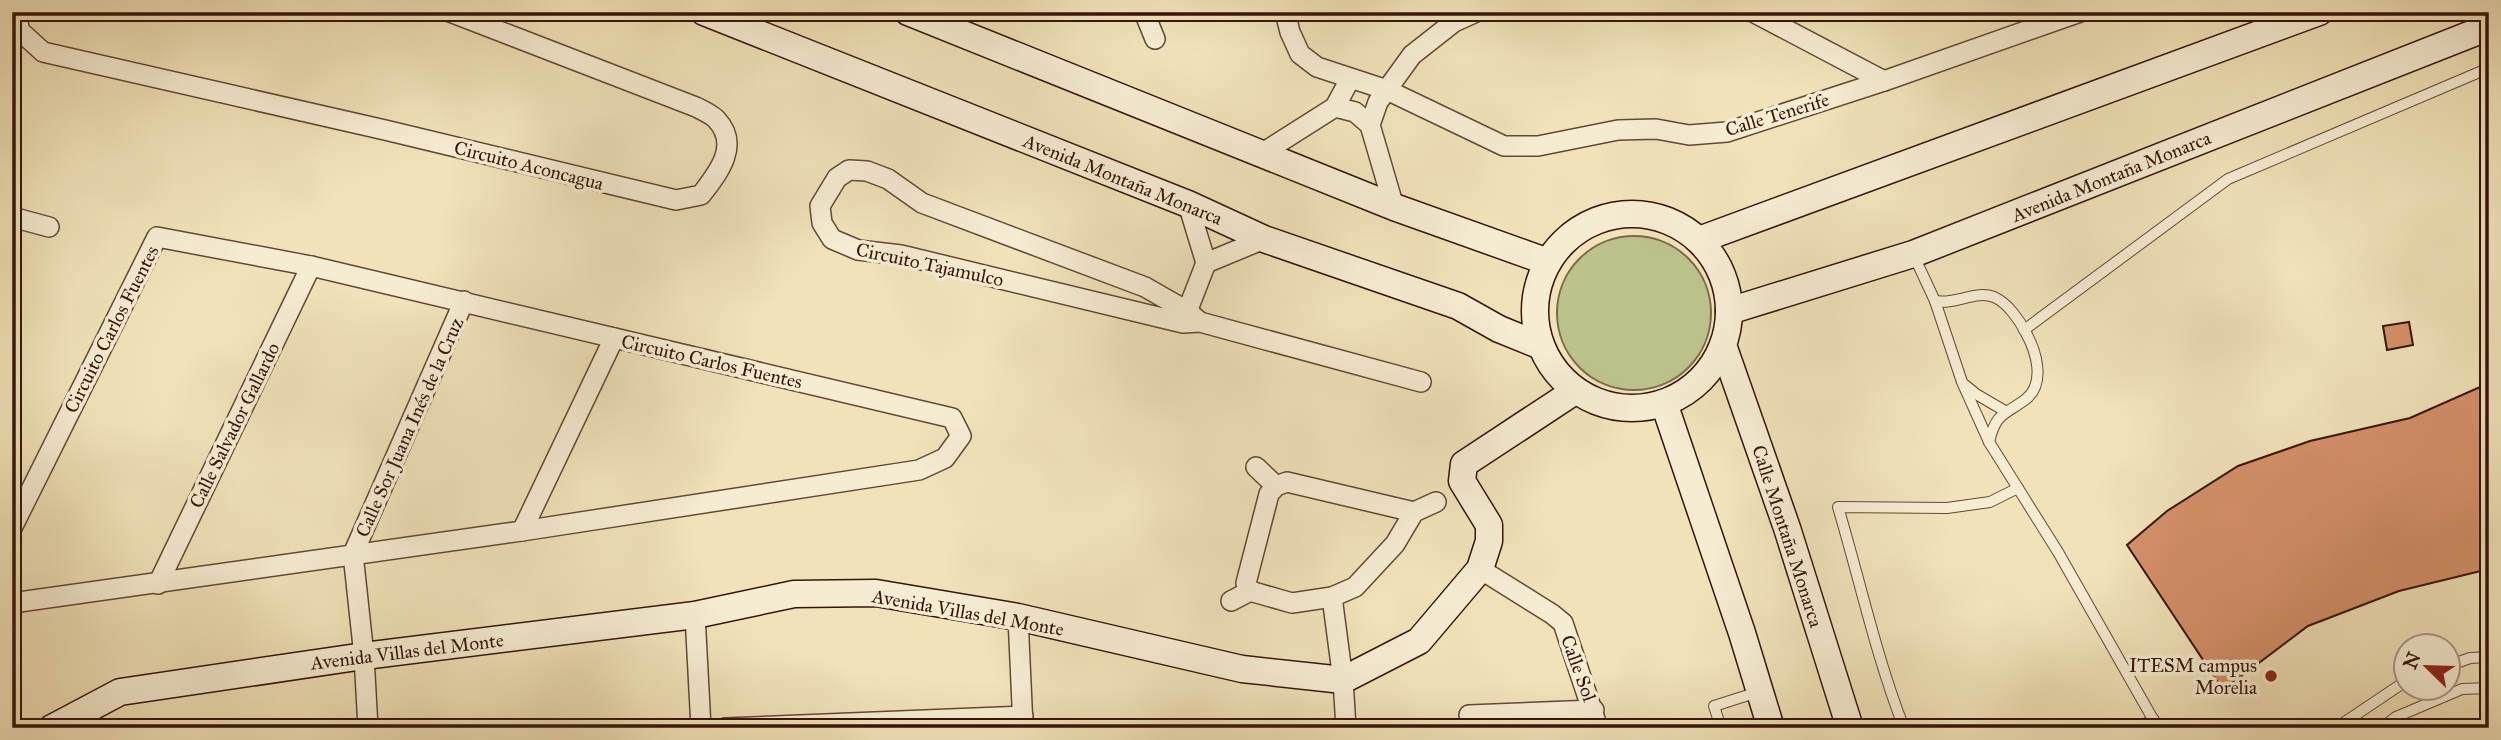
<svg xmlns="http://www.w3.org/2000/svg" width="2501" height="740" font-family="'IM FELL Great Primer',serif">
	<rect width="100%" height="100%" fill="#f1e2b9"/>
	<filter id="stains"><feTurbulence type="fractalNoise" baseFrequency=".00286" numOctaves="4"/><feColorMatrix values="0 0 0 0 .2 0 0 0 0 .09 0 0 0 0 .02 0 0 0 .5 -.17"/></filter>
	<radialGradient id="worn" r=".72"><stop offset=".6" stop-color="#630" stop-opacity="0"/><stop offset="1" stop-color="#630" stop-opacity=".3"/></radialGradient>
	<circle fill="#bdc28c" stroke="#796c4a" stroke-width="2" cx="1634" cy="313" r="77"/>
	<g fill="#d5906a" stroke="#351508" stroke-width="2">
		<polygon points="2409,322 2413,345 2387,350 2383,326"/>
		<polygon points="2489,383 2489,569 2399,591 2308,626 2223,690 2127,545 2167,511 2238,466 2310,441 2410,418"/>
	</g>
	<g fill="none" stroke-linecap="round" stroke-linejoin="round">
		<defs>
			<g id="lane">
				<polyline points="1913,254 1935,301 1962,382 1989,442 2058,552 2158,728"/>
				<path d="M1935 301C1956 305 1975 290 1994 297 2008 303 2020 321 2026 333 2036 351 2046 383 2026 399 2005 415 1996 412 1989 442"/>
				<polyline points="2024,330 2228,179 2489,68"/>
				<polyline points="1965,385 1976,394 2005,411"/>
				<polyline points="2448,666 2470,658 2489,657"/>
				<polyline points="1721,728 1714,706 1758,692"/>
				<path d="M1904 728C1876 656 1860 581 1838 507L1947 508 1990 502 2018 488"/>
				<polyline points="2134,728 2154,720"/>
				<polyline points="2336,728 2406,681"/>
				<polyline points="2382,728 2396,717 2462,689 2489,688"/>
			</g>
			<g id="street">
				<path d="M15 12 20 31 43 52 385 130 676 200 701 195C718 173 741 145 716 119 711 114 702 110 696 107L450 12"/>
				<polyline points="1144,12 1155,39"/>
				<polyline points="1285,12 1290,32 1300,54 1317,67 1387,90 1504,146 1538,146 1618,130 1656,129 1689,135 1727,132 1884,81 2080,12"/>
				<polyline points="1753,12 1884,81"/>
				<polyline points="1335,107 1355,112 1370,125"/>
				<polyline points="1261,154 1335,107 1350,79"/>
				<polyline points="1394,207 1370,125 1378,102 1412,55 1454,22 1476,12"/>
				<polyline points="12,217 49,227"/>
				<polyline points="1206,263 1264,239"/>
				<polyline points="1183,322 1206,263 1188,204"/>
				<polyline points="1200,322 1187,311 1145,287 922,203 888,179 867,171 849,170 837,178 820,206 822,223 832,239 858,250 901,255 1183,323 1200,322 1421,382"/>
				<polyline points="1256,467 1276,486"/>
				<polyline points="12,528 157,237 311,266 952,418 961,436 945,458 919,470 522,531 12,603"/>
				<polyline points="522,531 614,338"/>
				<polyline points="1480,569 1552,614 1563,623 1598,728"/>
				<polyline points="158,584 311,266"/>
				<polyline points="1250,591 1246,583 1269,494 1276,486 1287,482 1414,512"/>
				<polyline points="1250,591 1292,603 1332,597 1355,587 1395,544 1414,512 1436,502"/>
				<polyline points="1332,597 1343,680 1346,728"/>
				<polyline points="1231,601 1250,591"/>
				<polyline points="695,615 701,728"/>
				<polyline points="1018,617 1023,727"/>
				<polyline points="1469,715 1594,710"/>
				<polyline points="368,728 364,656 353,554 464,301"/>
				<polyline points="725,728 1023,716"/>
			</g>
			<g id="secondary">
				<polyline points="704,12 1188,204 1264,239 1458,306 1499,329 1541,346"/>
				<polyline points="908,12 1394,207 1548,262"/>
				<circle cx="1632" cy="311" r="97"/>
				<polyline points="1699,240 2319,12"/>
				<polyline points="1729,311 1913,254 2489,27"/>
				<polyline points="1723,345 1787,528 1850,728"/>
				<polyline points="1664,403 1742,633 1771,728"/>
				<polyline points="52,728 120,692 364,656 695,615 794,594 876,593 1018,617 1242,669 1343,680 1419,641 1480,569 1489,541 1489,525 1462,481 1464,464 1575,391"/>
			</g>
		</defs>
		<use href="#lane" stroke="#644834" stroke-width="12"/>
		<use href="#street" stroke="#644834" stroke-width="22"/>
		<use href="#secondary" stroke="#351508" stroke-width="29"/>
		<use href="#lane" stroke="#f6ecd2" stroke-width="10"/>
		<use href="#street" stroke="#f6ecd2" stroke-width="19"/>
		<use href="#secondary" stroke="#f6ecd2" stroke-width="26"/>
	</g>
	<circle fill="#8f2418" stroke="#f6ecd2" stroke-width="2.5" cx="2271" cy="676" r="7"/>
	<g text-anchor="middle" stroke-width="7" stroke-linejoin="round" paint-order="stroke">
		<g font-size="19" fill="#351508" stroke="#f6ecd2">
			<text transform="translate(1777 114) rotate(-17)" y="7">Calle Tenerife</text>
			<text transform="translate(529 165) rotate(14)" y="7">Circuito Aconcagua</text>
			<text transform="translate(2111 176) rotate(-22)" y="7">Avenida Montaña Monarca</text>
			<text transform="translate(1123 179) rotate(22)" y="7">Avenida Montaña Monarca</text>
			<text transform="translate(930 264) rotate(12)" y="7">Circuito Tajamulco</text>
			<text transform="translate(111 329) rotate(-63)" y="7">Circuito Carlos Fuentes</text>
			<text transform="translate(712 361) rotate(13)" y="7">Circuito Carlos Fuentes</text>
			<text transform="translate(234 425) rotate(-64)" y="7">Calle Salvador Gallardo</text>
			<text transform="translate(409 427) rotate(-66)" y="7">Calle Sor Juana Inés de la Cruz</text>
			<text transform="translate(1788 536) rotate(72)" y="7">Calle Montaña Monarca</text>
			<text transform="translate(968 612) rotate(10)" y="7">Avenida Villas del Monte</text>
			<text transform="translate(407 651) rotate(-7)" y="7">Avenida Villas del Monte</text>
			<text transform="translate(1579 668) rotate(70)" y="7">Calle Sol</text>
		</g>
		<g font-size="19" fill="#351508" stroke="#f6ecd2" text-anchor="end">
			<text x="2257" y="672">ITESM campus<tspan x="2257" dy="22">Morelia</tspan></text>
		</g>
	</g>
	<rect width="2501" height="740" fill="none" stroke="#f1e2b9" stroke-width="42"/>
	<rect x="14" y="14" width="2473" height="712" fill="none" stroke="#351508" stroke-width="3.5"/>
	<rect x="21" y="21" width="2459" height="698" fill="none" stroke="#351508" stroke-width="2"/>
	<g transform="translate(2427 667) rotate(293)"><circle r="33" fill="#f6ecd2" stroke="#a99681" stroke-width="2"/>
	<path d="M0-5L12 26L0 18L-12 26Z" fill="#8f2418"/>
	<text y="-10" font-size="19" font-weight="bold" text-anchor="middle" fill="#351508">N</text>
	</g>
	<rect width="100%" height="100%" filter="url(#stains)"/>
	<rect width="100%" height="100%" fill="url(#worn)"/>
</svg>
